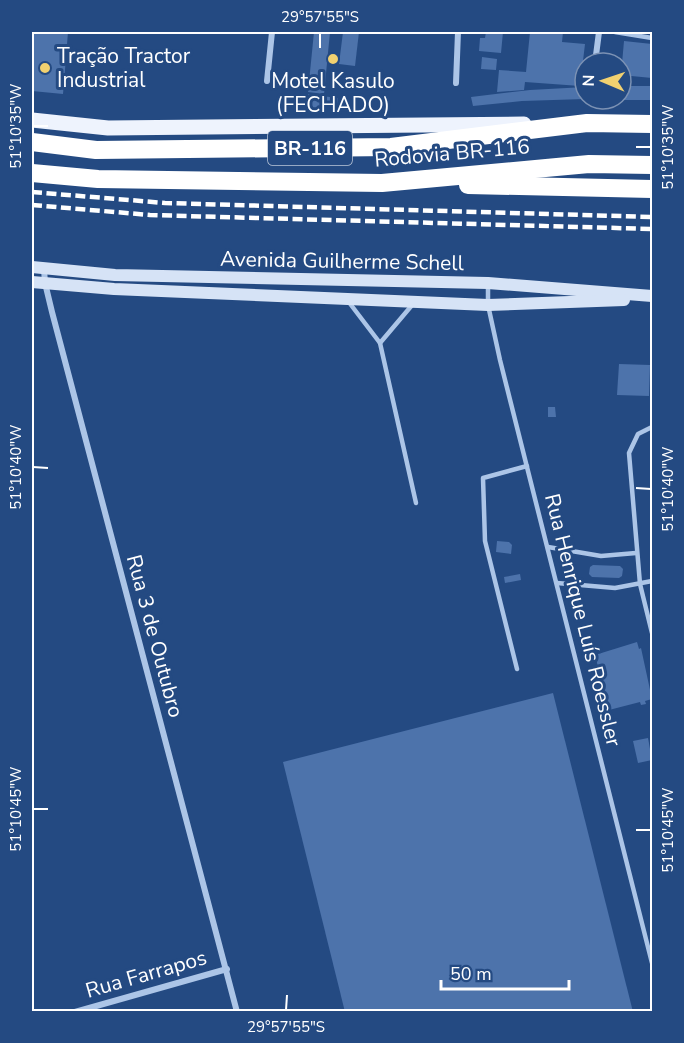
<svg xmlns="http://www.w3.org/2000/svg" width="684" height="1043" font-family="'Nunito Sans',sans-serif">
	<rect width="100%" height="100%" fill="#244a82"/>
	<g fill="#4d73ab">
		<polygon points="32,32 68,32 63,94 32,91"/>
		<polygon points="314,32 330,32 324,94 308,92"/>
		<polygon points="343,32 359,32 355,66 339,64"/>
		<polygon points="486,32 503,32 501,53 479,51 480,38 485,38"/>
		<polygon points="530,32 563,32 562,42 585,44 580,86 525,82 524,90 497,92 499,70 526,72"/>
		<polygon points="624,41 652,44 652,78 621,75"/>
		<polygon points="482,57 497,59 496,70 481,69"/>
		<rect x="621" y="86" width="31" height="14"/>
		<polygon points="585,87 585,99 522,101 473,106 471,97 530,90"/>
		<polygon points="297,93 338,98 338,105 326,104 325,113 295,112"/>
		<polygon points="619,364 650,365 649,396 617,395"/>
		<polygon points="548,407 555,407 556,417 548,417"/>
		<polygon points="497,541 509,542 512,545 511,554 496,552"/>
		<polygon points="593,565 620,566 623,569 622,576 619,578 592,577 589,574 590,567"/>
		<polygon points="520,574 521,580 505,583 504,577"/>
		<polygon points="637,642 639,649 641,648 652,699 645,701 646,704 641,705 640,702 609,710 595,655"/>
		<polygon points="553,693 633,1012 345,1012 283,762"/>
		<polygon points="648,738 652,760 638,763 633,741"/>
	</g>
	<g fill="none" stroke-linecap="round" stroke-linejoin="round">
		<g stroke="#acc5e7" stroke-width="4.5">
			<polyline points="615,32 652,38"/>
			<polyline points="488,283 488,305 500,360 652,963"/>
			<polyline points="348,301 380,343 416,503"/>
			<polyline points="380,343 413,304"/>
			<polyline points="652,427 638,434 629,453 640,584 652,633"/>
			<polyline points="548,547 601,556 636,553"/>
			<polyline points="557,583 615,588 652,581"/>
			<polyline points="517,669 485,541 483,478 527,466"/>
		</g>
		<g stroke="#acc5e7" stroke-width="6">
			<polyline points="595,63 599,32"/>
			<polyline points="267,81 272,32"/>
			<polyline points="456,83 458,32"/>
			<polyline points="44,269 45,283 52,312 237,1012"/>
			<polyline points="75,1012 227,969"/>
		</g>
		<g stroke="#d6e3f6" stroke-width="12">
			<polyline points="32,267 115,275 488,283 652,296"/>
			<polyline points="32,282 114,289 488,305 624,300"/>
		</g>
		<polyline stroke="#eef3fd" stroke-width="15" points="32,120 108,128 524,124"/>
		<g stroke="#fff" stroke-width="18">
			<polyline points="32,142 96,150 391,147 587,123 652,124"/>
			<polyline points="32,173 98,179 382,183 589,164 652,165"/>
			<polyline points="468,185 652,189"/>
		</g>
		<g stroke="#fff" stroke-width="4.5" stroke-dasharray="10 4.5" stroke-linecap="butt">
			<polyline points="32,192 165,203 652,217"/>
			<polyline points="32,205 150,215 652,229"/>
		</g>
	</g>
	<path fill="none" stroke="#fff" stroke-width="2" d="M320 48V33M33 126H48M636 147H651M33 467 48 468M636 488 651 489M33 809H48M636 830H651M286 1010 287 995"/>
	<g fill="#f1d170" stroke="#244a82" stroke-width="2">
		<circle cx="333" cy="59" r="6"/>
		<circle cx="45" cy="68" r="6"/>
	</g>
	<g text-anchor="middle" stroke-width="6" stroke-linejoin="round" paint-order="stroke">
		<rect fill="#244a82" stroke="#bdc9da" stroke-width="1.5" x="268" y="131" width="84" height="34" rx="4.5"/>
		<g font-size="20" font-weight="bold" fill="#fff">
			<text x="310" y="155">BR-116</text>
		</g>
		<g font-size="21" fill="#fff" stroke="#244a82" text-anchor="start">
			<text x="57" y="63">Tração Tractor<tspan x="57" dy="24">Industrial</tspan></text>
			<text x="333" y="88" text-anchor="middle">Motel Kasulo<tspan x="333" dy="24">(FECHADO)</tspan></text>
		</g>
		<g font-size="21" fill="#fff" stroke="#244a82">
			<text transform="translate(452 153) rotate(-5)" y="7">Rodovia BR-116</text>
			<text transform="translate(342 261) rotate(1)" y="7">Avenida Guilherme Schell</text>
			<text transform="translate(583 620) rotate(76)" y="7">Rua Henrique Luís Roessler</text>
			<text transform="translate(155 636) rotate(75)" y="7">Rua 3 de Outubro</text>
			<text transform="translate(146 974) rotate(-16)" y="7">Rua Farrapos</text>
		</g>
	</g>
	<rect width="684" height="1043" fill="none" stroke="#244a82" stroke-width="66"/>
	<g transform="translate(603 81) rotate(272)"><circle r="28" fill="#244a82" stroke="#7c92b4" stroke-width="1.5"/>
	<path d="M0-4.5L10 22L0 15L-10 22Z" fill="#f1d170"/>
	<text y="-9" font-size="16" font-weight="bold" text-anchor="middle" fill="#ffffff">N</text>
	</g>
	<path d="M441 980v9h128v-9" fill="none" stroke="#ffffff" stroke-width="3"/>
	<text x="450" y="980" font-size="18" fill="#ffffff" stroke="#244a82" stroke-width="4.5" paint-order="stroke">50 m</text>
	<rect x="33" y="33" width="618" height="977" fill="none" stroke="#fff" stroke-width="2"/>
	<g font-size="15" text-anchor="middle" fill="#fff">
		<text x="320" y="22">29°57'55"S</text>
		<text transform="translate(16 126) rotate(-90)" y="5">51°10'35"W</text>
		<text transform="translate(668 147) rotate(-90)" y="5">51°10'35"W</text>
		<text transform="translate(16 467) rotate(-90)" y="5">51°10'40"W</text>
		<text transform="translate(668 489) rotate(-90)" y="5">51°10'40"W</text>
		<text transform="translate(16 809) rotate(-90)" y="5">51°10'45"W</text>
		<text transform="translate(668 830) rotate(-90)" y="5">51°10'45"W</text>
		<text x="286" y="1032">29°57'55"S</text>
	</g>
</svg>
